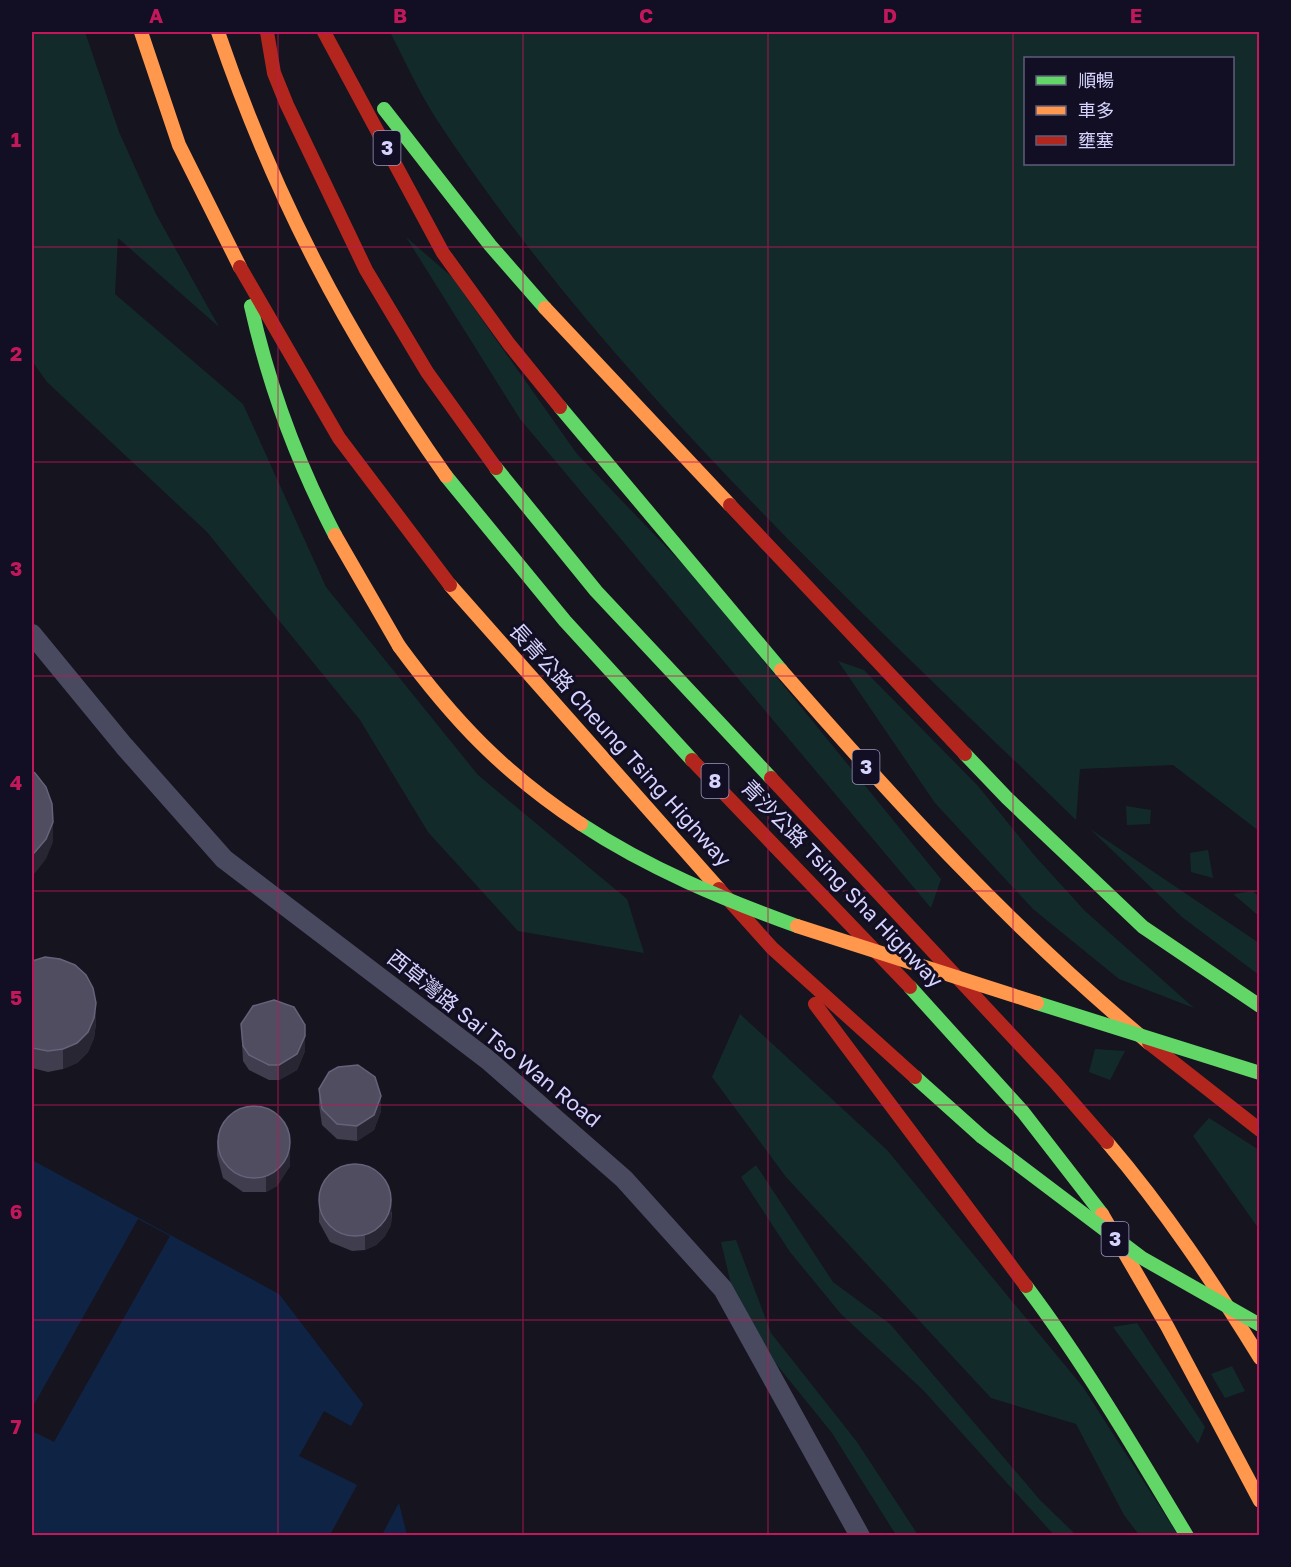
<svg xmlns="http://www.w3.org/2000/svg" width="1291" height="1567" font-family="'Golos Text','Noto Sans TC',sans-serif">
	<rect width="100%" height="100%" fill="#16141f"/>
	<g fill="#132a2a" fill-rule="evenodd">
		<polygon points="32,32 85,32 119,132 156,214 219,327 118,238 115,294 243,404 326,587 478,775 627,899 644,953 518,931 428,832 360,720 207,532 47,382 32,361"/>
		<path d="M390 32H1259V831L1173 765 1080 769 1076 820C852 603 609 381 437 120 419 92 405 61 390 32ZM1232 58V164H1026V58Z"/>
		<polygon points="406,237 452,277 577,454 696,578 941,879 931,908 520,419"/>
		<polygon points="838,661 864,670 978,786 1034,855 1085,911 1194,1008 1119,979 1033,909 935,803"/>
		<polygon points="1126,806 1151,810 1150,824 1127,825"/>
		<polygon points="1090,829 1259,943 1259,975 1182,917"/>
		<polygon points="1208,850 1213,878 1191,872 1190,853"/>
		<polygon points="1253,891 1259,897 1259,916 1233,894"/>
		<polygon points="740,1014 887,1150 1083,1387 1178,1535 1139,1535 1124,1515 1076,1424 991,1398 786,1177 712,1077"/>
		<polygon points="1095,1049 1125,1051 1110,1080 1089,1072"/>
		<polygon points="1209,1118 1259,1150 1259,1229 1193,1136"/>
		<polygon points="756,1165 833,1282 890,1324 1040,1500 1076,1535 1054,1535 923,1390 841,1314 790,1252 741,1177"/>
		<polygon points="736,1240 771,1333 857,1442 918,1535 896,1535 832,1433 739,1318 721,1242"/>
		<polygon points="1137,1323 1205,1427 1198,1444 1113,1327"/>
		<polygon points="1232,1366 1245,1391 1225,1398 1211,1374"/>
	</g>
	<polygon fill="#0f2445" points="32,1160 279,1294 363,1404 399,1503 407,1535 32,1535"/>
	<g fill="#16141f">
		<polygon points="138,1219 170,1236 54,1442 32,1431 32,1408"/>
		<polygon points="365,1401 401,1499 382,1535 330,1535 357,1485 299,1456 324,1411 351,1426"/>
	</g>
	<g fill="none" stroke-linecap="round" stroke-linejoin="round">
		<polyline stroke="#494960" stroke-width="20" points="32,634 124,746 224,859 488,1060 624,1179 723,1289 860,1536"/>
		<g stroke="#63d668" stroke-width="14">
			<polyline points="384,109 490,245 545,308"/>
			<path d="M251 306C269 386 297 462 335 535"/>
			<polyline points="560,407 781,670"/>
			<polyline points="496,468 596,591 771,778"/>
			<polyline points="446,476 565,621 692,760"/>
			<polyline points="965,754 1007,798 1143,927 1260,1006"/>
			<polyline points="910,987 1023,1112 1102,1214"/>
			<polyline points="915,1077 982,1137"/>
			<path d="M1026 1286C1086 1366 1136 1451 1187 1536"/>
		</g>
		<g stroke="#ff974d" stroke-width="14">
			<polyline points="141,32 179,145 240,267"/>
			<path d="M218 32C274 196 346 334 446 476"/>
			<polyline points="545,308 730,505"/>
			<polyline points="335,535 399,646"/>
			<polyline points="450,585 719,889"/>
			<path d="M781 670C896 802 1014 931 1149 1043"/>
			<path d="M1107 1142C1165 1210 1213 1282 1260 1358"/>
			<polyline points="1102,1214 1167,1326 1260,1501"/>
		</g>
		<g stroke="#b3261e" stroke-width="14">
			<polyline points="267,32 274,73 287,105 366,270 427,372 496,468"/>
			<polyline points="324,32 443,253 509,344 560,407"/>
			<polyline points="240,267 339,438 450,585"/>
			<polyline points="730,505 965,754"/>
			<polyline points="692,760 910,987"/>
			<polyline points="771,778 1054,1081 1107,1142"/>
			<polyline points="719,889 772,948 915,1077"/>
			<polyline points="815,1004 1026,1286"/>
			<polyline points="1149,1043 1260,1130"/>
		</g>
		<g stroke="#63d668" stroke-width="14">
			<path d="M581 824C648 868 722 899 797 926"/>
			<polyline points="1037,1003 1260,1073"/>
			<polyline points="982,1137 1142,1258 1260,1325"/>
		</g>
		<g stroke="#ff974d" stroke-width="14">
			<path d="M399 646C454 721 504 773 581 824"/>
			<polyline points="797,926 1037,1003"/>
		</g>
	</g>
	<g fill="#3f3d4e">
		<polygon points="32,961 96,1023 94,1038 88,1052 77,1063 63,1069 48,1072 32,1068"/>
		<polygon points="241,1024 305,1051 297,1070 279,1080 269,1080 249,1070 243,1061"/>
		<polygon points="319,1089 381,1111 374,1130 357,1141 337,1139 322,1125 319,1105"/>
		<polygon points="217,1140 290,1166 277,1186 266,1192 243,1192 223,1178 217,1155"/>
		<polygon points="319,1195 392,1212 391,1225 385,1236 376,1245 365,1250 352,1251 330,1242 319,1222"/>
	</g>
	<g fill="#282633">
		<polygon points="53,822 53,842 46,859 35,873 32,875 32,855"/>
		<polygon points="96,1003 96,1023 94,1038 88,1052 77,1063 63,1069 63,1049"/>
		<polygon points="305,1036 305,1051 297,1070 279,1080 279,1065"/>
		<polygon points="381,1096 381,1111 374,1130 357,1141 357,1126"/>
		<polygon points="290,1151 290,1166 277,1186 266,1192 266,1177"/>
		<polygon points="392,1197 391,1225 385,1236 376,1245 365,1250 365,1235"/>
	</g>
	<g fill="#504d61" stroke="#65627a" stroke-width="1.5">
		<polygon points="32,771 35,773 46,787 52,804 53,822 46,839 35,852 32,855"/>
		<polygon points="45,957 60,959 75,965 86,975 93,988 96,1003 94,1018 88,1032 77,1043 63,1049 48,1051 32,1048 32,961"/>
		<polygon points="274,1000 294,1007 305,1025 305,1036 297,1054 279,1065 269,1065 249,1055 243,1046 241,1024 253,1006"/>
		<polygon points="358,1065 375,1077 381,1096 374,1115 357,1126 337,1124 322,1109 319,1089 329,1072 338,1067"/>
		<circle cx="254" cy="1142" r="36"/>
		<circle cx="355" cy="1200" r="36"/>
	</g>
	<path fill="none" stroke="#c2185b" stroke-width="1.5" stroke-opacity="0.55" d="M278 32V1536M523 32V1536M768 32V1536M1013 32V1536M32 247H1260M32 462H1260M32 676H1260M32 891H1260M32 1105H1260M32 1320H1260"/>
	<g text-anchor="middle" stroke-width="6" stroke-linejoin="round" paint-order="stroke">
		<g fill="#120f24" stroke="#9b98bd" stroke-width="1.5">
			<rect x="373.5" y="131" width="27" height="34" rx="4.5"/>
			<rect x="852.5" y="750" width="27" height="34" rx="4.5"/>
			<rect x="701.5" y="764" width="27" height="34" rx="4.5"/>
			<rect x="1101.5" y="1222" width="27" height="34" rx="4.5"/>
		</g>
		<g font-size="20" font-weight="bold" fill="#d6d3fe">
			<text x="387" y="155">3</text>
			<text x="866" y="774">3</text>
			<text x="715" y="788">8</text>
			<text x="1115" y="1246">3</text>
		</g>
		<g font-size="21" fill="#d6d3fe" stroke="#120f24">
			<text transform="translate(620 745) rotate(48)" y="7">長青公路 Cheung Tsing Highway</text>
			<text transform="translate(842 884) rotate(46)" y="7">青沙公路 Tsing Sha Highway</text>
			<text transform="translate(494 1039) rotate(39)" y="7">西草灣路 Sai Tso Wan Road</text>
		</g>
	</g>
	<rect width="1291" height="1567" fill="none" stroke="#120f24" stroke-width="66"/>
	<rect x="1024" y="57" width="210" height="108" fill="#120f24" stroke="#605d7b" stroke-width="1.5"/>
	<rect x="1036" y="76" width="30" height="9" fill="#63d668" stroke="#605d7b" stroke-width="1.5"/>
	<text x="1078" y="87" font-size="18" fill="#d6d3fe">順暢</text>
	<rect x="1036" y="106" width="30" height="9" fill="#ff974d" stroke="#605d7b" stroke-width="1.5"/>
	<text x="1078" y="117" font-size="18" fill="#d6d3fe">車多</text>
	<rect x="1036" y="136" width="30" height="9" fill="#b3261e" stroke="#605d7b" stroke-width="1.5"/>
	<text x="1078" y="147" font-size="18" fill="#d6d3fe">壅塞</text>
	<rect x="33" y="33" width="1225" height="1501" fill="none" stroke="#c2185b" stroke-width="2"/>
	<g font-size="20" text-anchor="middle" font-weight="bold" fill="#c2185b">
		<text x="156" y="23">A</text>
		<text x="400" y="23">B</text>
		<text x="646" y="23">C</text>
		<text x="890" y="23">D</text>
		<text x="1136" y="23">E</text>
		<text x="16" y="147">1</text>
		<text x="16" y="361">2</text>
		<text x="16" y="576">3</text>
		<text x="16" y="790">4</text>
		<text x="16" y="1005">5</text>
		<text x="16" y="1219">6</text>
		<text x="16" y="1434">7</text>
	</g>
</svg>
